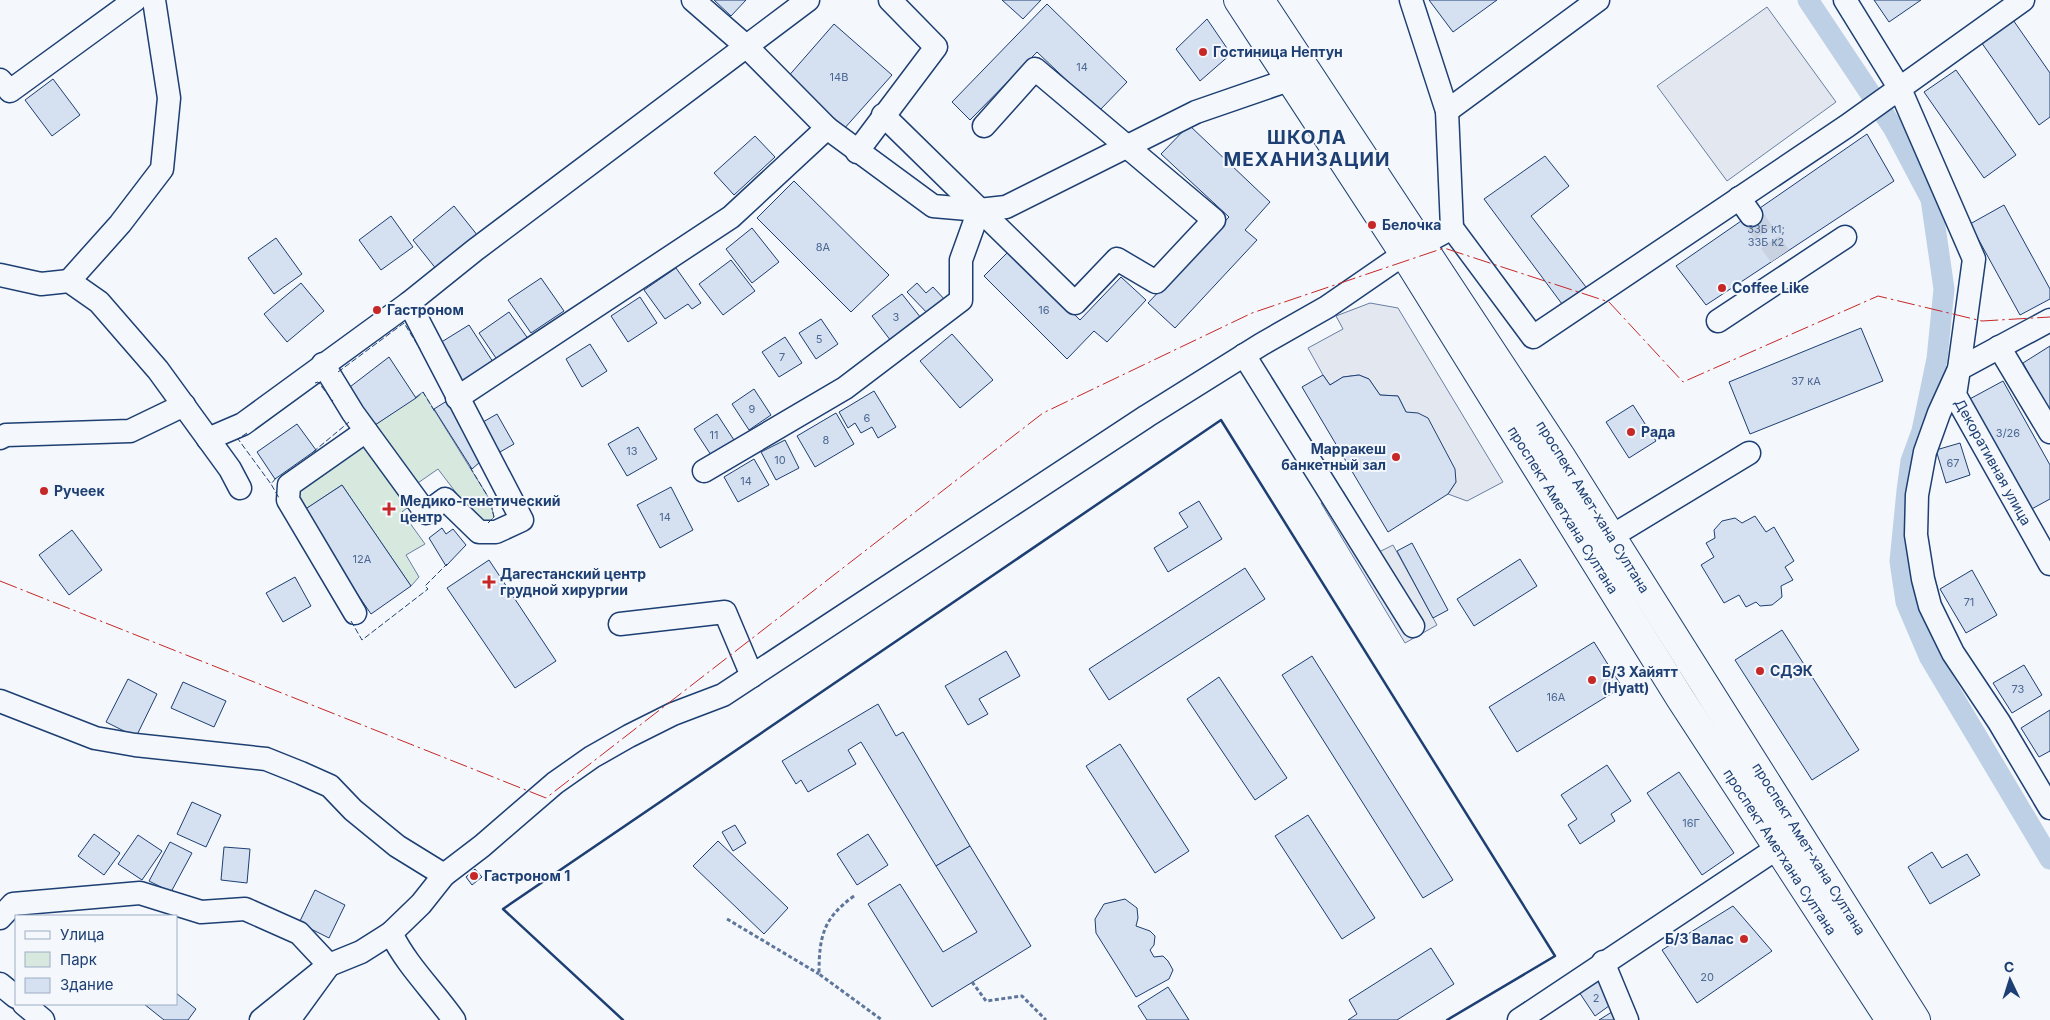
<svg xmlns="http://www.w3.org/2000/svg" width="2050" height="1020" font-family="Inter,sans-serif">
	<rect width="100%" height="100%" fill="#f4f7fb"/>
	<g fill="#d7e8df" stroke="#687fa3">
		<polygon points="423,392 490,500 494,517 483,528 438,469 415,485 372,427"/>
		<polygon points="363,443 411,505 402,512 425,544 406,555 419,577 411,586 342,485 301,512 295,488"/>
	</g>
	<g fill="#e3e8f0" stroke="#687fa3">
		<polygon points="1767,7 1836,102 1727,181 1657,86"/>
		<polygon points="1370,303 1398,308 1503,482 1467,501 1448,494 1456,482 1406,412 1398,396 1380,395 1369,379 1359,375 1343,377 1330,385 1323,375 1308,348 1343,329 1336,316"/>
		<polygon points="1343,491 1379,552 1393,545 1437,625 1405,643 1321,503"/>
	</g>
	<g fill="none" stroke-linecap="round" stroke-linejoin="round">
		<polyline stroke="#bed0e5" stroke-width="21" points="1808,0 1894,129 1931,199 1944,289 1937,359 1922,431 1911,461 1907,491 1900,561 1906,602 1929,656 2050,859"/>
	</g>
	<g fill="#d5e0f0" stroke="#1d3f73">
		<polygon points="714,0 746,0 731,16"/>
		<polygon points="1002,0 1041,0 1023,19"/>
		<polygon points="1429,0 1497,0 1453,32"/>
		<polygon points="1874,0 1921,0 1889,22"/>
		<polygon points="1047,4 1127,82 1099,111 1037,52 970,120 952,102"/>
		<polygon points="2011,17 2050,73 2050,117 2039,125 1979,39"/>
		<polygon points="1207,19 1231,54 1200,81 1176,49"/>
		<polygon points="834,24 892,75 843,130 786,79"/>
		<polygon points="1956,70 2016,155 1984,178 1924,92"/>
		<polygon points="53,79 80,115 52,136 25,100"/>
		<polygon points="1189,125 1270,202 1245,230 1257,240 1175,328 1148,303 1229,217 1161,154"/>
		<polygon points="1867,134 1894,181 1706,305 1676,266"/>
		<polygon points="755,136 775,157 734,195 714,173"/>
		<polygon points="1545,156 1569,186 1531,216 1586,287 1562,304 1484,199"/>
		<polygon points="794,181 889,275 851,312 757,218"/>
		<polygon points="2004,205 2050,289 2050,299 2020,315 1970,224"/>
		<polygon points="454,206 478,236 437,270 413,240"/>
		<polygon points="391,216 413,247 381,270 359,240"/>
		<polygon points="752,228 779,262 752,283 726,249"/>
		<polygon points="276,238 302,274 274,294 248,258"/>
		<polygon points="1009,251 1080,320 1121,277 1146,300 1107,342 1094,331 1067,359 984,276"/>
		<polygon points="731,260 755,291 723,315 699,284"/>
		<polygon points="676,268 701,303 692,309 688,304 665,319 644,290"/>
		<polygon points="541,278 564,311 531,333 508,300"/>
		<polygon points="301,283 324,311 287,342 264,314"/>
		<polygon points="917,283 926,293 933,287 946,301 930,316 907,292"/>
		<polygon points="902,294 921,318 891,341 872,316"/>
		<polygon points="640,297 657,323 628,342 611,316"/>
		<polygon points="509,312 529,340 498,361 479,333"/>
		<polygon points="821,319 838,344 816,359 799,333"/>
		<polygon points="469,325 495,365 461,387 435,346"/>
		<polygon points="1861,328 1883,381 1750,434 1729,382"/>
		<polygon points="952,334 993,380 960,408 920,361"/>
		<polygon points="785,337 802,363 779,377 762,352"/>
		<polygon points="590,344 607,371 582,387 566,359"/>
		<polygon points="2050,346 2050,413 2023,363"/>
		<polygon points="389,357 416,398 372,427 346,390"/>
		<polygon points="1323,375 1330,385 1343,377 1359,375 1369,379 1380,395 1398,396 1406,412 1418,413 1428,418 1455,469 1456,482 1448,494 1388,532 1302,387"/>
		<polygon points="2003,381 2050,465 2050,499 2028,511 1966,401"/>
		<polygon points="754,389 771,415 749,430 732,404"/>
		<polygon points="874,391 896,427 878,438 872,427 861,433 855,423 848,428 839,412"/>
		<polygon points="450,399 480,462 472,469 434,409"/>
		<polygon points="1633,405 1656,441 1629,458 1606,422"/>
		<polygon points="836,413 854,444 815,467 797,436"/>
		<polygon points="497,414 514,444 493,456 476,426"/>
		<polygon points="717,414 734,440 711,455 694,429"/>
		<polygon points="297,424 316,450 275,479 257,452"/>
		<polygon points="638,427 657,459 627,476 608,444"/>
		<polygon points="785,440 799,468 776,480 761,452"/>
		<polygon points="1960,443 1970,475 1946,483 1936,450"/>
		<polygon points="754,459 769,485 738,502 724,477"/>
		<polygon points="342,485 411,586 371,614 301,512"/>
		<polygon points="671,487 693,530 660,548 637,505"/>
		<polygon points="1199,501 1222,539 1168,572 1154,548 1188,527 1179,513"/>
		<polygon points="1755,516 1766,532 1774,527 1794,561 1785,567 1793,580 1781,586 1782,597 1772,605 1760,606 1756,602 1746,607 1739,595 1724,603 1701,565 1714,557 1706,543 1715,538 1714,530 1722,521 1735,518 1742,523"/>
		<polygon points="442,528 446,534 453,529 466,545 446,566 429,538"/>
		<polygon points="72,530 102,570 69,595 39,555"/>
		<polygon points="1412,543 1448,610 1433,618 1397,551"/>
		<polygon points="1520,559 1537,586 1474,626 1457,599"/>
		<polygon points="489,560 556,661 515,688 447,588"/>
		<polygon points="1245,568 1265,599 1109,700 1089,669"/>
		<polygon points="1972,570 1997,615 1966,633 1940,589"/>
		<polygon points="295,577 311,606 283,622 266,593"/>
		<polygon points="1782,630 1859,750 1812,780 1735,660"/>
		<polygon points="1594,642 1622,687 1517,752 1489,707"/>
		<polygon points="1006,651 1020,676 979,699 988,714 968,725 945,686"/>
		<polygon points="1312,656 1453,880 1423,898 1282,675"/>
		<polygon points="2024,665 2042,695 2012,713 1993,683"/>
		<polygon points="1219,677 1287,778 1255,800 1187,699"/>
		<polygon points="128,679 157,694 136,737 106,722"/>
		<polygon points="183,682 226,701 214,727 171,708"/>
		<polygon points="878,704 896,736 903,732 970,846 936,866 861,742 848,750 856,764 808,792 801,780 796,784 782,761"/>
		<polygon points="2050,710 2050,751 2039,757 2021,728"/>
		<polygon points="1120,744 1189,851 1155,873 1086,766"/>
		<polygon points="1607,765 1631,801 1611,814 1615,821 1580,844 1568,825 1577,819 1561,795"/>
		<polygon points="1679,772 1734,853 1702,875 1647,793"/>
		<polygon points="192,802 221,815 206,847 177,834"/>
		<polygon points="1308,815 1375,918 1342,939 1275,836"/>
		<polygon points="735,825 746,843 733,851 722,832"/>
		<polygon points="94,834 120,853 104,875 78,856"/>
		<polygon points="868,834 888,865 857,885 837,854"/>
		<polygon points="138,835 162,851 142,880 118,864"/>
		<polygon points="718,841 788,908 764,934 693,866"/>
		<polygon points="170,842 192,853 171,892 149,881"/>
		<polygon points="970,846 1031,946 932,1007 868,904 900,884 943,952 977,932 936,866"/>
		<polygon points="224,847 250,849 247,883 221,880"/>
		<polygon points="1932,852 1942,868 1967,854 1980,875 1930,904 1908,867"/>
		<polygon points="475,869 482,877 472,885 466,877"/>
		<polygon points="315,890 345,905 329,938 299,923"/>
		<polygon points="1125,899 1137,908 1138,918 1136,926 1150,931 1155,936 1154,945 1150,950 1154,957 1163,956 1168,961 1173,970 1169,979 1136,997 1096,933 1095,919 1104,904"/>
		<polygon points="1733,906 1772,951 1697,1003 1662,950"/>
		<polygon points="1431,948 1454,984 1397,1020 1348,1020 1357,1014 1349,1000"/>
		<polygon points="1597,980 1613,1003 1595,1016 1579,992"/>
		<polygon points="1168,987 1189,1020 1147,1020 1138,1006"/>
		<polygon points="176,993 196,1009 188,1020 164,1020 144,1004 176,1004"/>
		<polygon points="1615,1010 1621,1020 1599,1020"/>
	</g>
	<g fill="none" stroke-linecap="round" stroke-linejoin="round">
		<polyline stroke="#c9d2e0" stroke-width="22" stroke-dasharray="22 11" stroke-linecap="butt" points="1751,215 1780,256"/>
		<defs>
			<g id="minor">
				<polyline points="693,0 747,47 827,128 933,206 979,210 1006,207 1196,112 1306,74"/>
				<polyline points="1411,0 1447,111 1452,228"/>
				<polyline points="1845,0 1900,89 1974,259 1959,369 1939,413 1925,452 1917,495 1916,535 1923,579 1930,606 1953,653 1999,722 2050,808"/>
				<polyline points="0,80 10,91 135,0"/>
				<polyline points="1447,111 1598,0"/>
				<polyline points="883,115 1075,303 1117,259 1156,282 1214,220 1035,69 984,126"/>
				<polyline points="857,152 936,47 890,0"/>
				<polyline points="1739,198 1751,215"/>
				<polyline points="0,275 41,284 69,281 99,302 158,370 230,469 240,488"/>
				<polyline points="69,281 120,224 162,169 169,98 154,0"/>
				<polyline points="2050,320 1959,369 1955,395 2050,564"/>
				<polyline points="1718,321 1845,237"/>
				<polyline points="1999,347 2050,432"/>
				<polyline points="1244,355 1413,626"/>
				<polyline points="323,364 353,413 426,513 445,499 479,532 496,532 522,520 409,303"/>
				<polyline points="457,398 731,217 827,128"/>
				<polyline points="0,438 6,435 130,431 184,405"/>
				<polyline points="208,439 243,424 409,303 475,250 808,0"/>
				<polyline points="704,471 845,388 961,300 961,260 979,210"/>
				<polyline points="1612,536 1749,453"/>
				<polyline points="355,613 288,500 289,485 366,431"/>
				<polyline points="620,624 725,612 752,676"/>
				<polyline points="0,701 95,738 135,745 266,759 301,773 330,786 353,810 397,846 444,875"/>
				<polyline points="0,918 13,904 140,893 201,912 245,909 299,933 329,965 289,1020"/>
				<path d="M391 933C407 966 433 990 454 1020"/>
				<polyline points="1603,962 1627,1020"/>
				<polyline points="0,984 16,997"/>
				<polyline points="24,1004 43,1020"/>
				<polyline points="261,1020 329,965 361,952 391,933 421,904 444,875 482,846 555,783 592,757 629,736 673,714 723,695 1147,416 1262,344 1327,307 1404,254 1452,228 1533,337 1847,126 2023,0"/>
				<polyline points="1519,1020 1791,839"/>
			</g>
			<g id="major">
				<polyline points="1238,0 1404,254 1680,698 1890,1020"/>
				<polyline points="1260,0 1562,458 1916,1020"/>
			</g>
		</defs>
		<use href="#minor" stroke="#1d3f73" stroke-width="25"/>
		<use href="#major" stroke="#1d3f73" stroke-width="30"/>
		<g stroke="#5e769c" stroke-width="3" stroke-dasharray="4 2.5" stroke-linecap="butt">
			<path d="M854 896C823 918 819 937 819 974L882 1020"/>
			<polyline points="727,919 819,974"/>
			<polyline points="972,982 986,1001 1022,996 1046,1020"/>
		</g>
		<use href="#minor" stroke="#f4f7fb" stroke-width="22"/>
		<use href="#major" stroke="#f4f7fb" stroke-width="28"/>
		<g stroke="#1d3f73" stroke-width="1" stroke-dasharray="6 2.5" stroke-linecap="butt">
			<polyline points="338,372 404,323 420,349"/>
			<polyline points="315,383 318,382 333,401"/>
			<polyline points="416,398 423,392 435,412"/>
			<polyline points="247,433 238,439 271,484"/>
			<polyline points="313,452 349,422"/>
			<polyline points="470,467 490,500 494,517 488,523"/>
			<polyline points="276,478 271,484 279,498"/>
			<polyline points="351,621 362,640 428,589 425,586 447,564"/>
		</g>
		<polyline stroke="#1d3f73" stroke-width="2.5" points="623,1020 503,909 1221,420 1555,956 1447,1020"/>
		<polyline stroke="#c62828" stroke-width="1" stroke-dasharray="18 4 2.5 4" stroke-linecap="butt" points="0,581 546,798 1043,413 1252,313 1444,248 1609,302 1683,382 1878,296 1982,321 2050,317"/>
	</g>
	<g fill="#c62828" stroke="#f4f7fb" stroke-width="2">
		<circle cx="1203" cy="52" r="5"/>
		<circle cx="1372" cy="225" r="5"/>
		<circle cx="1722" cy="288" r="5"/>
		<circle cx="377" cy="310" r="5"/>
		<circle cx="1631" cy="432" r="5"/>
		<circle cx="1396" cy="457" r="5"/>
		<circle cx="44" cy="491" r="5"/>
		<path d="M386.5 501.5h5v5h5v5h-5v5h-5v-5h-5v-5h5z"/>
		<path d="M486.5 574.5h5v5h5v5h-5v5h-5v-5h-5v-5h5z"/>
		<circle cx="1760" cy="671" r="5"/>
		<circle cx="1592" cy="680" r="5"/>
		<circle cx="474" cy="876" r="5"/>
		<circle cx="1744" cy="939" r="5"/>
	</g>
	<g text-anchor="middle" stroke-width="4" stroke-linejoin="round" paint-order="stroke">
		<g font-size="11" fill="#4b6792">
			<text x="1082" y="71">14</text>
			<text x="839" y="81">14В</text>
			<text x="1766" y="233">33Б к1;<tspan x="1766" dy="13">33Б к2</tspan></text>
			<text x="823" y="251">8А</text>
			<text x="1044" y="314">16</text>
			<text x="896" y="321">3</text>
			<text x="819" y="343">5</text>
			<text x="782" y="361">7</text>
			<text x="1806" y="385">37 кА</text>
			<text x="752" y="413">9</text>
			<text x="867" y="422">6</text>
			<text x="2008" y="437">3/26</text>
			<text x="714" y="439">11</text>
			<text x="826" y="444">8</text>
			<text x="632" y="455">13</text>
			<text x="780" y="464">10</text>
			<text x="1953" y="467">67</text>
			<text x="746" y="485">14</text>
			<text x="665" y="521">14</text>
			<text x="362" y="563">12А</text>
			<text x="1969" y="606">71</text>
			<text x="2018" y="693">73</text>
			<text x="1556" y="701">16А</text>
			<text x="1691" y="827">16Г</text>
			<text x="1707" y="981">20</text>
			<text x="1596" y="1002">2</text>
		</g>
		<g font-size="14" font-weight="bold" fill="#1d3f73" stroke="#f4f7fb" text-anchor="start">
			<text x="1213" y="57">Гостиница Нептун</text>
			<text x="1382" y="230">Белочка</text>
			<text x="1732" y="293">Coffee Like</text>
			<text x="387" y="315">Гастроном</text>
			<text x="1641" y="437">Рада</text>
			<text x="1386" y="454" text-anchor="end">Марракеш<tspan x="1386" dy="16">банкетный зал</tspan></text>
			<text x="54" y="496">Ручеек</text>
			<text x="400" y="506">Медико-генетический<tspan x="400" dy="16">центр</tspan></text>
			<text x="500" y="579">Дагестанский центр<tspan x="500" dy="16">грудной хирургии</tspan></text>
			<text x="1770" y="676">СДЭК</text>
			<text x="1602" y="677">Б/З Хайятт<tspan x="1602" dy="16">(Hyatt)</tspan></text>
			<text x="484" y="881">Гастроном 1</text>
			<text x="1734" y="944" text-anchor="end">Б/З Валас</text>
		</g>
		<g font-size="14" fill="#1d3f73" stroke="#f4f7fb">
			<text transform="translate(1993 462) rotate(61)" y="5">Декоративная улица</text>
			<text transform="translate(1593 507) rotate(58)" y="5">проспект Амет-хана Султана</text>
			<text transform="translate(1563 510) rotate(58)" y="5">проспект Аметхана Султана</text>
			<text transform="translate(1809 849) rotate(58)" y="5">проспект Амет-хана Султана</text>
			<text transform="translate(1780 852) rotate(57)" y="5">проспект Аметхана Султана</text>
		</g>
		<g font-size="19" font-weight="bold" letter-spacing="1" fill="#1d3f73" stroke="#f4f7fb">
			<text x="1307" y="144">ШКОЛА<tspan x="1307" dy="22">МЕХАНИЗАЦИИ</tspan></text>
		</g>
	</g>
	<rect x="15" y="915" width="162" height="90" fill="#f4f7fb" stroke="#9eadc5"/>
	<rect x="25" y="931" width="25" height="8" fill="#f4f7fb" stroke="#9eadc5"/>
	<text x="60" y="940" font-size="15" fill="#1d3f73">Улица</text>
	<rect x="25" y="952" width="25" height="15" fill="#d7e8df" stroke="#9eadc5"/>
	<text x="60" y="965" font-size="15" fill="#1d3f73">Парк</text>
	<rect x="25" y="978" width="25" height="15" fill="#d5e0f0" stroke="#9eadc5"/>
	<text x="60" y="990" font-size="15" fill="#1d3f73">Здание</text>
	<g transform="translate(2010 980) rotate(356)" stroke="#f4f7fb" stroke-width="4" paint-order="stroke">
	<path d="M0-4L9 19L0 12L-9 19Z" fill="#1d3f73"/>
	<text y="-8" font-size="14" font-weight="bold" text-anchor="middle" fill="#1d3f73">С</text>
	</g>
</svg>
